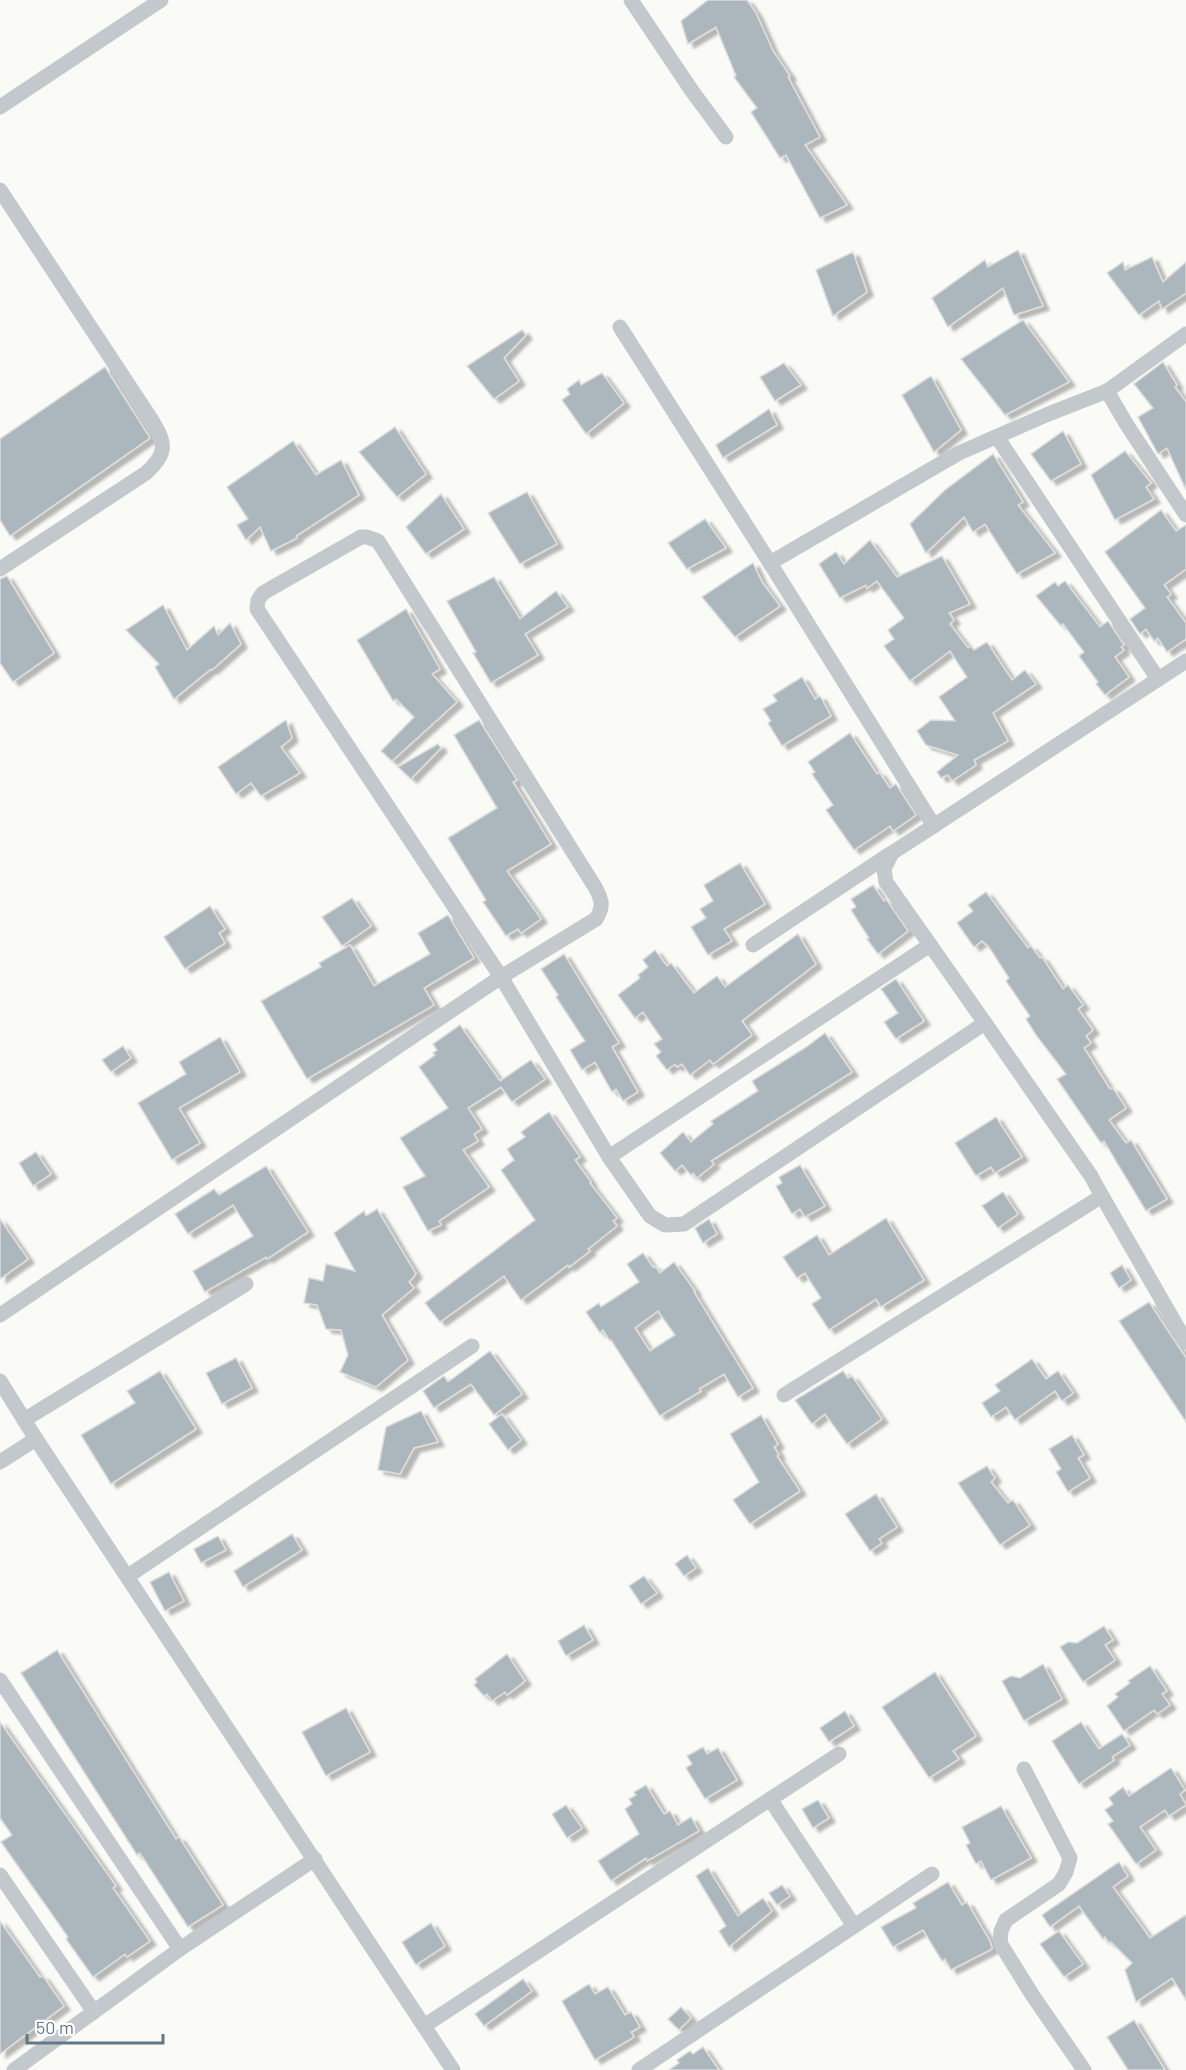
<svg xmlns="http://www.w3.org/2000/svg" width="1186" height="2070" font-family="Barlow,sans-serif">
	<defs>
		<filter id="shadow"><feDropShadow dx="6" dy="4" stdDeviation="1.5" flood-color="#0004"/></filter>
	</defs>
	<rect width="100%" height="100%" fill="#fafaf7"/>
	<g fill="#abb6bd" stroke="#dcdcda" stroke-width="1.5" fill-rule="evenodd" filter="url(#shadow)">
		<polygon points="708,0 747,0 756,13 773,51 790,76 788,77 820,137 805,145 847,205 820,218 786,155 780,158 751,112 757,108 734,77 736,76 716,27 688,44 681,21"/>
		<polygon points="1018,250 1043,306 1014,315 1003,288 948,327 932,298 985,260 988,267"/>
		<polygon points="853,252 867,292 833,316 816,270"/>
		<polygon points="1152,257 1163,282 1186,262 1186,293 1162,309 1159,301 1139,315 1107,273 1123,262 1125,270"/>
		<polygon points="1023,320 1069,382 1005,415 961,359"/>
		<polygon points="522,330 526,335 504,358 519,381 494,399 467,366"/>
		<polygon points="1163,362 1177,385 1175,387 1186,402 1186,490 1167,448 1158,454 1138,417 1153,408 1134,384"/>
		<polygon points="784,363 801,385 775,401 760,377"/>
		<polygon points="105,367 150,438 10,536 0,520 0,439"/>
		<polygon points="602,373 624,403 586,434 562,400 570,394 567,389 579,380 581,385"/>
		<polygon points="931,376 961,430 934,452 902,395"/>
		<polygon points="769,409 777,425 723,458 716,445"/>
		<polygon points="395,427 426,474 397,497 359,452"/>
		<polygon points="1063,431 1081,464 1051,481 1031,454"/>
		<polygon points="293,441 316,475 341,460 359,495 296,536 297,538 271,551 260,527 246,540 237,525 248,519 227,487"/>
		<polygon points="1125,451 1151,483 1146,487 1154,499 1115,520 1091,475"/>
		<polygon points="993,454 1023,502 1018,505 1055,553 1017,574 985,524 973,532 964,517 926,553 910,524 945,490"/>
		<polygon points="527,492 557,544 520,564 488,513"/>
		<polygon points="441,494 464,529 426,554 406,527"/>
		<polygon points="1161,510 1176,531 1186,525 1186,569 1164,585 1171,594 1167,597 1186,623 1186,639 1167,652 1158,638 1154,641 1146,629 1140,634 1130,619 1145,608 1105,552"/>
		<polygon points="705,519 726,548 687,569 668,543"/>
		<polygon points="870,540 897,577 942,556 970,604 949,613 954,620 950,624 968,648 971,646 974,650 987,642 1012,680 1025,670 1036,684 993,713 1008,741 974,760 976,765 952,781 948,775 941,778 937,772 958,755 926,745 917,731 931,720 955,721 939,697 967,677 950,651 910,681 884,646 894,639 888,630 904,618 877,581 867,588 866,585 840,598 819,564 836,552 844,564"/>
		<polygon points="753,563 762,582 780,606 735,637 702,597"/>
		<polygon points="7,576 54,653 13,682 0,663 0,579"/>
		<polygon points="494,577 520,619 556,591 568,607 525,634 538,655 491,683 473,653 476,652 447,601"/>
		<polygon points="1065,581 1100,627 1108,621 1124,645 1121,647 1124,650 1115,657 1129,677 1105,695 1096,684 1098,682 1079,656 1084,652 1063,624 1061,626 1036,596 1055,582 1058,586"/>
		<polygon points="163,605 187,650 214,626 218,635 230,623 241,644 212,670 211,669 174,699 155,667 159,664 126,630"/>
		<polygon points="406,609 440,669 432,674 457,702 392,761 381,751 414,717 396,699 393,701 357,640"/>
		<polygon points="802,677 815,699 820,696 831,716 782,746 768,723 771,721 763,709 777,701 773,695"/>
		<polygon points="286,720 292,738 281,747 300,773 261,796 251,783 236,794 218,767"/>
		<polygon points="479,720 517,780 513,782 551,844 507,871 541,919 521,933 518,929 506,936 483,902 486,900 448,838 497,808 454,735"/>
		<polygon points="850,733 877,774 879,772 890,788 896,784 916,815 893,831 890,826 854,850 826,810 833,805 812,774 815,772 808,762"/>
		<polygon points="438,744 441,748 411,779 398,767"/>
		<polygon points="740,863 765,904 724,929 732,941 708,955 691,927 706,918 700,909 713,901 704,885"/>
		<polygon points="873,885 884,901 886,899 908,931 878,954 867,939 869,938 851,910 856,907 851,899"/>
		<polygon points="986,892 1028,948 1031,946 1040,958 1042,957 1063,989 1068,985 1083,1005 1078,1009 1093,1030 1086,1036 1091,1043 1084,1048 1110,1089 1113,1088 1126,1108 1109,1120 1126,1143 1131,1140 1167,1199 1146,1211 1104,1141 1101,1143 1057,1079 1066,1074 1036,1035 1026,1019 1030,1016 1006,981 1009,978 989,947 982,941 974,947 957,923 973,911 968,905"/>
		<polygon points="352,898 371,926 342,946 322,917"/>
		<polygon points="210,906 225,929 219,933 225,943 185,969 164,937"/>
		<polygon points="448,915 474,958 424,988 434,1005 307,1079 261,1001 321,967 319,963 350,945 374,986 430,954 418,933"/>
		<polygon points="798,934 816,964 742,1021 752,1035 713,1064 710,1060 690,1075 682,1064 677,1067 675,1064 667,1070 656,1056 661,1052 654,1044 662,1039 643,1012 635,1018 618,995 640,978 638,975 648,967 643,960 655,950 667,966 671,963 694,993 717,976 725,987"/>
		<polygon points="564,954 619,1043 612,1047 638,1092 623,1101 616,1089 612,1092 595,1062 582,1070 570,1050 585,1041 556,997 558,995 541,969"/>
		<polygon points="896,979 924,1021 896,1039 884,1022 898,1013 881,989"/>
		<polygon points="460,1025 500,1081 531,1060 545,1079 512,1102 501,1087 468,1108 482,1129 474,1134 478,1141 463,1150 489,1187 439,1221 441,1225 428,1231 403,1187 425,1176 400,1138 448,1108 419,1067 435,1055 433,1053 437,1050 433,1044"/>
		<polygon points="825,1033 852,1072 711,1161 714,1164 697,1178 693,1173 691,1175 682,1165 675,1171 660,1153 683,1132 691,1142 713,1124 711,1121 758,1091 752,1081 805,1048"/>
		<polygon points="220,1037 240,1072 179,1108 200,1143 172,1160 138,1103 186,1074 179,1062"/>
		<polygon points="123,1046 131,1058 111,1072 102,1060"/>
		<polygon points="549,1112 580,1157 575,1160 591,1182 590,1183 617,1218 613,1221 617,1226 588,1249 590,1251 569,1267 568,1265 521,1300 504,1276 440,1322 425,1303 535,1220 501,1170 514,1160 507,1149 525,1137 521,1132"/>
		<polygon points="996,1117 1022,1157 995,1173 991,1167 976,1176 955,1143"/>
		<polygon points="36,1152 51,1174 33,1186 19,1163"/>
		<polygon points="800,1165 825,1206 805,1217 800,1209 792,1214 776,1186 782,1183 779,1177"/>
		<polygon points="266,1166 308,1232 267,1259 266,1257 205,1292 193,1271 253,1236 233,1205 188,1234 175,1214 214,1189 219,1195"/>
		<polygon points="1003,1192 1018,1214 998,1228 982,1206"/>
		<polygon points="377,1209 416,1274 409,1282 414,1288 382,1315 408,1360 376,1387 340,1372 348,1355 341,1330 326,1329 317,1305 304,1303 309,1278 323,1281 326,1264 355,1271 334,1233 364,1211 366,1216"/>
		<polygon points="886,1218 924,1280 881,1307 876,1299 829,1330 812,1304 821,1298 805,1273 797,1278 783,1257 817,1235 829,1255"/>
		<polygon points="0,1219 28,1259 0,1279"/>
		<polygon points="709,1219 717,1234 703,1243 695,1228"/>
		<path d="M643 1253 653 1267 655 1266 660 1273 674 1262 695 1291 694 1292 753 1388 738 1397 724 1374 699 1389 701 1391 660 1416 611 1340 610 1341 603 1330 600 1333 586 1312 599 1303 601 1307 639 1282 627 1264ZM658 1311 675 1335 650 1351 635 1328Z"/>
		<polygon points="1122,1265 1131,1280 1119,1288 1110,1273"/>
		<polygon points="1149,1302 1186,1358 1186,1422 1119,1321"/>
		<polygon points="490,1351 522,1394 494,1415 471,1384 434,1408 423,1391 444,1376 448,1382"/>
		<polygon points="236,1358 252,1388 222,1404 206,1373"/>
		<polygon points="1032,1359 1046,1379 1058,1371 1073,1393 1062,1401 1055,1391 1015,1420 1006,1407 991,1417 982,1403 1000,1391 995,1385"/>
		<polygon points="160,1371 196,1429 111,1484 81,1435 135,1403 127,1391"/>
		<polygon points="843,1371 848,1378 852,1376 882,1419 847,1444 825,1414 812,1424 795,1400"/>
		<polygon points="421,1411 438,1442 414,1448 400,1474 378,1470 386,1427"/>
		<polygon points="502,1414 521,1440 508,1450 489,1424"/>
		<polygon points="761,1415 778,1444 774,1447 779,1455 777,1456 800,1491 750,1524 733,1500 759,1482 730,1434"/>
		<polygon points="1072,1435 1084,1455 1078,1458 1090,1478 1068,1492 1056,1472 1061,1469 1049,1449"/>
		<polygon points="987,1466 995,1478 991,1482 1008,1503 1013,1500 1030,1525 1000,1545 958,1483"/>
		<polygon points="876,1494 897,1527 879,1539 882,1543 870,1551 845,1514"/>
		<polygon points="292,1534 302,1550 243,1587 234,1571"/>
		<polygon points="218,1536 226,1550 201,1563 194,1549"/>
		<polygon points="687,1555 696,1568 684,1576 675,1564"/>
		<polygon points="169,1572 184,1601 165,1611 150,1582"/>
		<polygon points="644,1576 657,1593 641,1604 629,1586"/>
		<polygon points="584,1625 593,1640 566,1656 558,1641"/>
		<polygon points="1104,1626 1113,1640 1105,1645 1115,1660 1083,1682 1060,1647 1068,1642 1077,1643"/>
		<polygon points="57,1650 176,1839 179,1837 223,1905 188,1927 140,1853 137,1855 21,1673"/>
		<polygon points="507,1654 525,1681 507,1695 505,1692 492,1701 487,1694 484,1696 474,1685 477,1682 475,1679"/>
		<polygon points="1043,1664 1062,1699 1024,1721 1002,1681 1011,1676 1020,1678"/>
		<polygon points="1150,1666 1167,1691 1162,1694 1170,1705 1157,1714 1154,1710 1124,1731 1107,1706 1118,1697 1115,1694 1130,1683 1128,1681"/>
		<polygon points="935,1672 976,1736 953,1751 959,1759 929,1778 882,1707"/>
		<polygon points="346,1708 370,1752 326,1776 302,1732"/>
		<polygon points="845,1711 854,1726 829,1742 820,1728"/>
		<polygon points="0,1722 116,1886 113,1888 150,1941 127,1957 125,1954 93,1977 66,1939 68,1937 1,1842 12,1835 0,1818"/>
		<polygon points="1081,1722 1099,1749 1122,1734 1130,1745 1112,1757 1114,1760 1079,1784 1052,1741"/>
		<polygon points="703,1747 707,1754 718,1748 737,1780 705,1799 686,1768 692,1764 687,1756"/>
		<polygon points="1171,1768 1185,1790 1180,1794 1186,1805 1169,1816 1165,1810 1140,1827 1156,1850 1136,1864 1108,1824 1113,1821 1105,1810 1113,1804 1109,1798 1123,1787 1129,1796"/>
		<polygon points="646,1785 664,1814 670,1811 678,1825 691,1817 699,1831 647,1861 646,1858 611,1881 598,1861 639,1834 625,1809 632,1804 629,1799 636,1795 634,1792"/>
		<polygon points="818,1800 829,1818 813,1828 802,1809"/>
		<polygon points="566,1805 582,1828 567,1838 552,1814"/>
		<polygon points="1001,1806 1031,1858 991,1880 981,1861 976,1864 966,1845 970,1843 962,1827"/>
		<polygon points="1119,1862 1128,1876 1113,1887 1150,1938 1186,1915 1186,2000 1172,1978 1136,2002 1125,1970 1132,1963 1111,1942 1109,1943 1105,1937 1103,1939 1079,1906 1050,1927 1042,1915"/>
		<polygon points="708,1868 738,1916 763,1898 772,1911 729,1947 719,1931 726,1926 696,1876"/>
		<polygon points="948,1882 962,1905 967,1902 990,1941 992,1949 951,1970 945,1959 942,1961 923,1930 893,1947 881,1927 916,1908 913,1903"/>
		<polygon points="782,1885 790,1896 777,1905 769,1893"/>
		<polygon points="0,1921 40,1977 43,1976 64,2006 0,2054"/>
		<polygon points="431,1923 445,1946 416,1965 402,1942"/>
		<polygon points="1059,1931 1083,1964 1064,1977 1040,1944"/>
		<polygon points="523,1979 532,1991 484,2026 475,2014"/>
		<polygon points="589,1984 595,1994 608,1987 625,2015 631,2012 640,2027 631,2032 634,2037 595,2060 562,2001"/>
		<polygon points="681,2007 691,2018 679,2030 668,2019"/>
		<polygon points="1134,2020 1165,2070 1128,2070 1107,2037"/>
		<polygon points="703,2047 719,2070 669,2070 679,2063 677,2060 690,2051 693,2054"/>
	</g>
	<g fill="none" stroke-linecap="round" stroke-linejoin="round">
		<g stroke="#c2c8cc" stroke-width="15">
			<polyline points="631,0 692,91 726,137"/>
			<polyline points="0,107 161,0"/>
			<path d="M0 190 151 419C166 443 168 453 146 473L0 569"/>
			<polyline points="620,327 770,563 934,826"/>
			<polyline points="1107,391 1186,334"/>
			<polyline points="997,437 1158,679"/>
			<polyline points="770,563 959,453 1046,415 1107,391 1127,425 1186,515"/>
			<polyline points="753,945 890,854"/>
			<polyline points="609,1157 930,945"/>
			<polyline points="1102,1196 1186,1342"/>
			<path d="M0 1315 501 977 596 919C604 906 602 900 595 887L378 541 367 537H361L263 593 258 600 257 609 501 977 609 1157 650 1216 665 1225 684 1224 985 1023 886 882 884 869 892 853 1186 661"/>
			<polyline points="0,1381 36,1439 453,2070"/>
			<polyline points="784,1395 1102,1196 1091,1176 985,1023"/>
			<polyline points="24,1420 246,1284"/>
			<polyline points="0,1462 36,1439"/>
			<polyline points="128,1576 472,1346"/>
			<polyline points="0,1680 180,1949"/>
			<polyline points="1024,1769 1070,1858 1066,1872 1059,1884 1006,1920 1001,1931 1000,1943 1033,1996 1084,2070"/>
			<polyline points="770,1799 854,1926"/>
			<polyline points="0,1875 94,2012"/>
			<polyline points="424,2026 839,1754"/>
			<polyline points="14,2070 180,1949 315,1859"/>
			<polyline points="639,2070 932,1874"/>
		</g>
	</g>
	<path d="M27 2034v9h136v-9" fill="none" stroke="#627886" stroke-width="3"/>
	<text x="36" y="2034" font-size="18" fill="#627886" stroke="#ffffff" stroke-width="4.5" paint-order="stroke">50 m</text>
</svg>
